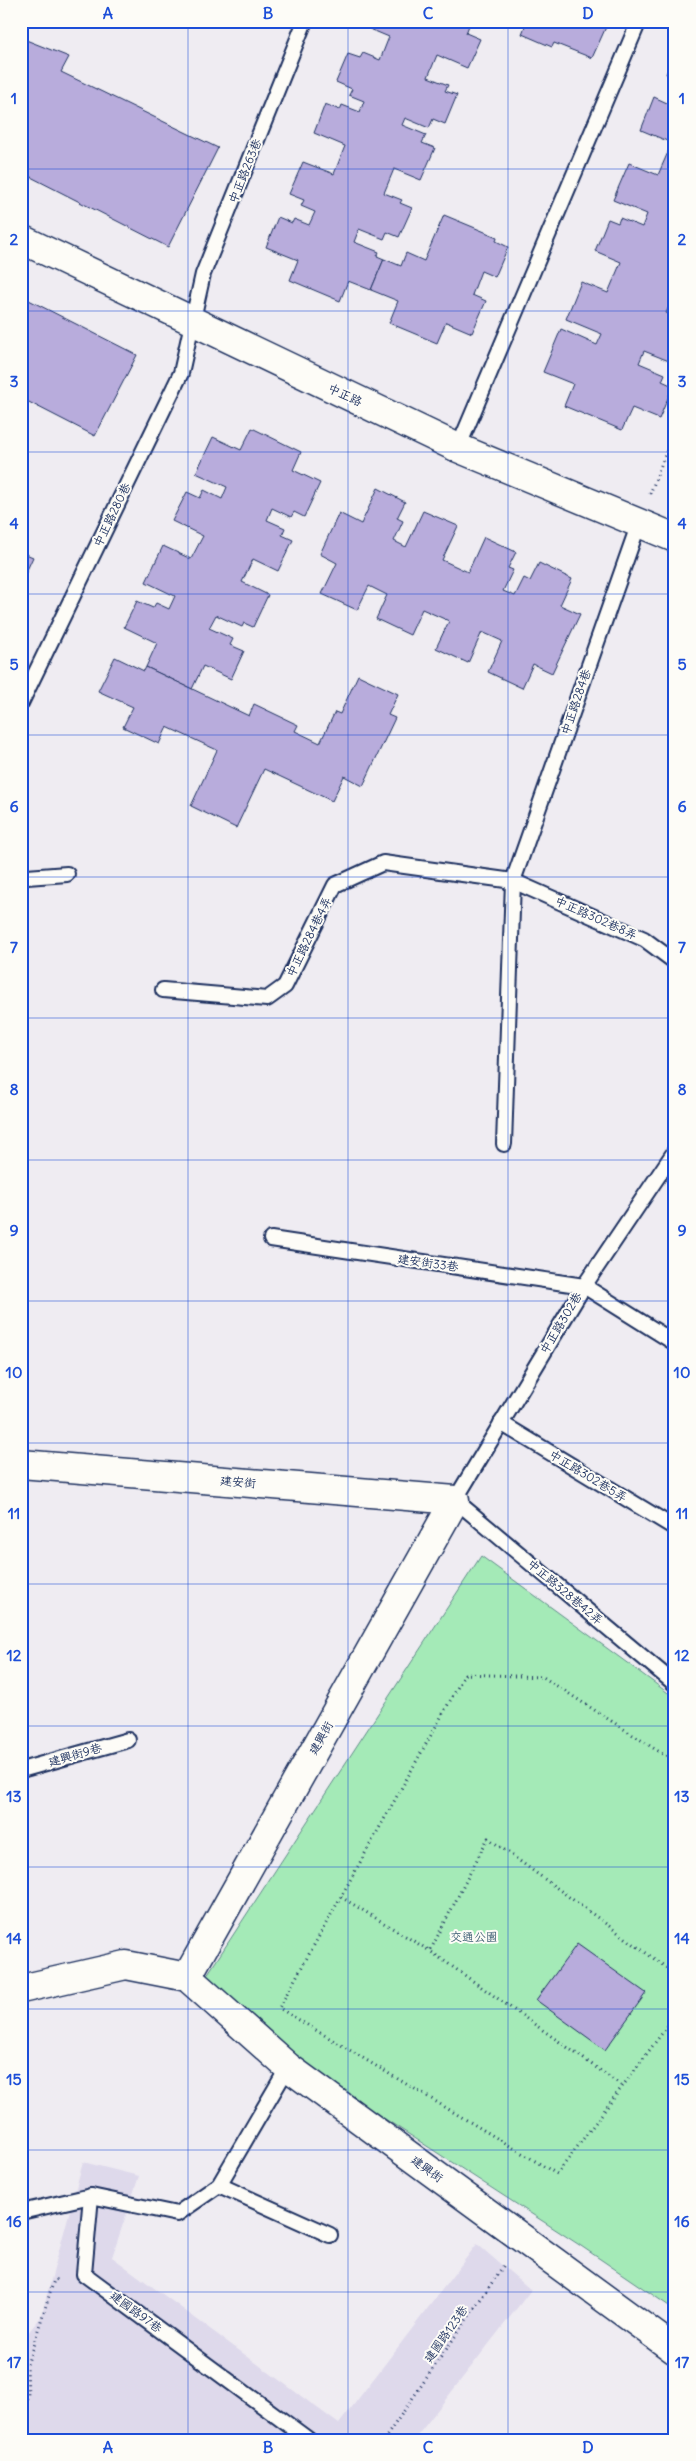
<svg xmlns="http://www.w3.org/2000/svg" width="696" height="2461" font-family="Delius,'LXGW WenKai TC',sans-serif">
	<rect width="100%" height="100%" fill="#efecf2"/>
	<filter id="ink" filterUnits="userSpaceOnUse"><feTurbulence type="fractalNoise" baseFrequency=".02" numOctaves="2"/><feDisplacementMap in="SourceGraphic" scale="10" xChannelSelector="R" yChannelSelector="G"/><feConvolveMatrix kernelMatrix="1 2 1 2 8 2 1 2 1" color-interpolation-filters="sRGB"/></filter>
	<g filter="url(#ink)">
		<polygon fill="#ded9eb" points="83,2162 139,2176 112,2257 339,2424 477,2244 531,2290 414,2440 21,2440 21,2341 41,2317"/>
		<polygon fill="#a4eab7" stroke="#608c8a" points="481,1556 675,1698 675,2310 581,2246 268,2043 203,1981"/>
		<g fill="#b8acdc" stroke="#1b2f5e">
			<polygon points="359,21 467,21 470,23 466,33 480,39 467,68 437,55 428,77 448,85 445,91 457,95 445,124 433,119 429,128 405,118 402,125 426,135 422,143 435,148 421,180 394,169 384,193 402,200 400,203 412,208 399,237 387,232 384,239 359,229 354,242 379,252 377,256 384,259 371,290 348,281 340,301 290,280 298,260 266,247 278,217 292,223 294,219 309,225 315,212 301,206 304,200 289,194 303,162 334,174 345,146 314,133 325,104 340,110 342,105 360,112 364,101 349,95 352,89 336,82 348,54 360,58 363,53 380,60 389,37 358,24"/>
			<polygon points="527,21 593,21 606,27 592,58 554,43 552,47 522,34"/>
			<polygon points="21,38 69,57 61,72 218,148 168,247 21,172"/>
			<polygon points="675,53 675,77 666,74"/>
			<polygon points="670,94 675,96 675,293 666,313 675,317 675,361 674,363 644,351 639,363 665,374 662,381 673,386 659,419 632,408 622,430 564,406 573,384 543,372 561,329 597,345 602,334 566,319 581,282 608,293 621,262 595,251 608,219 618,223 620,218 642,227 647,214 613,200 629,163 658,175 672,143 641,130 654,97 667,103"/>
			<polygon points="444,215 497,237 496,241 508,247 495,277 481,271 472,295 486,301 472,333 446,322 437,343 389,323 398,301 371,290 384,259 401,266 406,253 424,261"/>
			<polygon points="21,296 137,355 95,436 21,398"/>
			<polygon points="252,428 301,452 293,470 320,483 304,517 294,512 291,517 272,508 267,520 285,528 282,535 293,540 278,571 253,559 242,582 268,595 253,627 244,623 242,627 216,615 209,628 233,639 230,645 244,651 231,679 203,666 192,689 146,667 157,643 124,627 137,601 153,608 156,603 169,609 175,596 146,582 163,546 191,559 203,536 172,521 187,492 200,498 204,490 222,499 227,487 196,473 213,437 241,450"/>
			<polygon points="378,488 405,502 397,518 403,521 394,541 406,547 423,511 458,526 442,560 468,572 484,537 516,552 508,568 513,570 503,591 515,596 524,578 530,581 539,563 572,579 560,605 580,614 552,673 533,664 522,688 488,672 502,641 482,632 468,663 436,648 449,621 422,609 410,635 376,619 387,595 369,586 357,610 322,594 337,563 320,554 339,513 361,524"/>
			<polygon points="21,552 33,557 21,583"/>
			<polygon points="115,657 144,671 146,667 249,716 254,704 298,725 295,731 320,743 335,712 340,714 358,675 398,694 388,715 395,718 363,786 344,776 332,801 264,769 236,828 191,806 217,750 167,727 159,744 123,727 133,707 98,691"/>
			<polygon points="577,1944 646,1993 605,2050 536,2000"/>
		</g>
		<g fill="none" stroke-linecap="round" stroke-linejoin="round">
			<defs>
				<g id="service">
					<polyline points="458,448 639,21"/>
					<polyline points="21,703 181,373 203,274 305,21"/>
					<polyline points="21,875 27,877 67,874"/>
					<polyline points="163,990 267,999 285,986 335,885 383,863 513,881 644,939 675,962"/>
					<polyline points="504,1144 513,881 639,523"/>
					<polyline points="675,1151 584,1286 455,1500 675,1684"/>
					<polyline points="271,1239 584,1286 675,1343"/>
					<polyline points="501,1423 675,1528"/>
					<polyline points="21,1770 128,1740"/>
					<polyline points="219,2185 330,2235"/>
					<polyline points="91,2196 84,2274 309,2440"/>
					<polyline points="21,2212 91,2196 177,2214 219,2185 288,2067"/>
				</g>
				<g id="minor">
					<polyline points="21,1464 455,1500 187,1977"/>
					<polyline points="21,1989 126,1965 187,1977 288,2067 675,2350"/>
				</g>
				<polyline id="tertiary" points="21,239 458,448 675,538"/>
			</defs>
			<use href="#service" stroke="#1b2f5e" stroke-width="18"/>
			<use href="#minor" stroke="#1b2f5e" stroke-width="31"/>
			<use href="#tertiary" stroke="#1b2f5e" stroke-width="31"/>
			<g stroke="#1b2f5e" stroke-width="3" stroke-dasharray="1 4" stroke-linecap="butt">
				<polyline points="650,494 675,429"/>
				<polyline points="675,1762 543,1677 465,1674 279,2008 557,2174 675,2016"/>
				<polyline points="341,1897 430,1951"/>
				<polyline points="621,2085 430,1951 488,1838 675,1974"/>
				<polyline points="21,2407 28,2397 27,2365 54,2280 59,2279"/>
				<polyline points="384,2440 504,2265"/>
			</g>
			<use href="#service" stroke="#fdfcf7" stroke-width="14"/>
			<use href="#minor" stroke="#fdfcf7" stroke-width="28"/>
			<use href="#tertiary" stroke="#fdfcf7" stroke-width="28"/>
		</g>
	</g>
	<path fill="none" stroke="#1d4ed8" stroke-width="1" stroke-opacity="0.55" d="M188 21V2440M348 21V2440M508 21V2440M21 169H675M21 311H675M21 452H675M21 594H675M21 735H675M21 877H675M21 1018H675M21 1160H675M21 1301H675M21 1443H675M21 1584H675M21 1726H675M21 1867H675M21 2009H675M21 2150H675M21 2292H675"/>
	<g text-anchor="middle" stroke-width="4" stroke-linejoin="round" paint-order="stroke">
		<g font-size="12" fill="#1b2f5e" stroke="#fdfcf7">
			<text transform="translate(245 171) rotate(-68)" y="4">中正路263巷</text>
			<text transform="translate(345 395) rotate(25)" y="4">中正路</text>
			<text transform="translate(112 515) rotate(-64)" y="4">中正路280巷</text>
			<text transform="translate(576 702) rotate(-71)" y="4">中正路284巷</text>
			<text transform="translate(596 918) rotate(24)" y="4">中正路302巷8弄</text>
			<text transform="translate(309 937) rotate(-64)" y="4">中正路284巷4弄</text>
			<text transform="translate(428 1263) rotate(8)" y="4">建安街33巷</text>
			<text transform="translate(561 1323) rotate(-59)" y="4">中正路302巷</text>
			<text transform="translate(588 1476) rotate(31)" y="4">中正路302巷5弄</text>
			<text transform="translate(238 1482) rotate(5)" y="4">建安街</text>
			<text transform="translate(565 1592) rotate(40)" y="4">中正路328巷42弄</text>
			<text transform="translate(321 1738) rotate(-61)" y="4">建興街</text>
			<text transform="translate(75 1755) rotate(-16)" y="4">建興街9巷</text>
			<text transform="translate(427 2169) rotate(36)" y="4">建興街</text>
			<text transform="translate(136 2312) rotate(36)" y="4">建國路97巷</text>
			<text transform="translate(446 2334) rotate(-55)" y="4">建國路123巷</text>
		</g>
		<g font-size="12" fill="#3d5e74" stroke="#fdfcf7">
			<text x="474" y="1941">交通公園</text>
		</g>
	</g>
	<rect width="696" height="2461" fill="none" stroke="#fdfcf7" stroke-width="55"/>
	<rect x="28" y="28" width="640" height="2406" fill="none" stroke="#1d4ed8" stroke-width="2"/>
	<g font-size="16" text-anchor="middle" font-weight="bold" fill="#1d4ed8">
		<text x="108" y="19">A</text>
		<text x="268" y="19">B</text>
		<text x="428" y="19">C</text>
		<text x="588" y="19">D</text>
		<text x="14" y="104">1</text>
		<text x="682" y="104">1</text>
		<text x="14" y="245">2</text>
		<text x="682" y="245">2</text>
		<text x="14" y="387">3</text>
		<text x="682" y="387">3</text>
		<text x="14" y="529">4</text>
		<text x="682" y="529">4</text>
		<text x="14" y="670">5</text>
		<text x="682" y="670">5</text>
		<text x="14" y="812">6</text>
		<text x="682" y="812">6</text>
		<text x="14" y="953">7</text>
		<text x="682" y="953">7</text>
		<text x="14" y="1095">8</text>
		<text x="682" y="1095">8</text>
		<text x="14" y="1236">9</text>
		<text x="682" y="1236">9</text>
		<text x="14" y="1378">10</text>
		<text x="682" y="1378">10</text>
		<text x="14" y="1519">11</text>
		<text x="682" y="1519">11</text>
		<text x="14" y="1661">12</text>
		<text x="682" y="1661">12</text>
		<text x="14" y="1802">13</text>
		<text x="682" y="1802">13</text>
		<text x="14" y="1944">14</text>
		<text x="682" y="1944">14</text>
		<text x="14" y="2085">15</text>
		<text x="682" y="2085">15</text>
		<text x="14" y="2227">16</text>
		<text x="682" y="2227">16</text>
		<text x="14" y="2368">17</text>
		<text x="682" y="2368">17</text>
		<text x="108" y="2453">A</text>
		<text x="268" y="2453">B</text>
		<text x="428" y="2453">C</text>
		<text x="588" y="2453">D</text>
	</g>
</svg>
